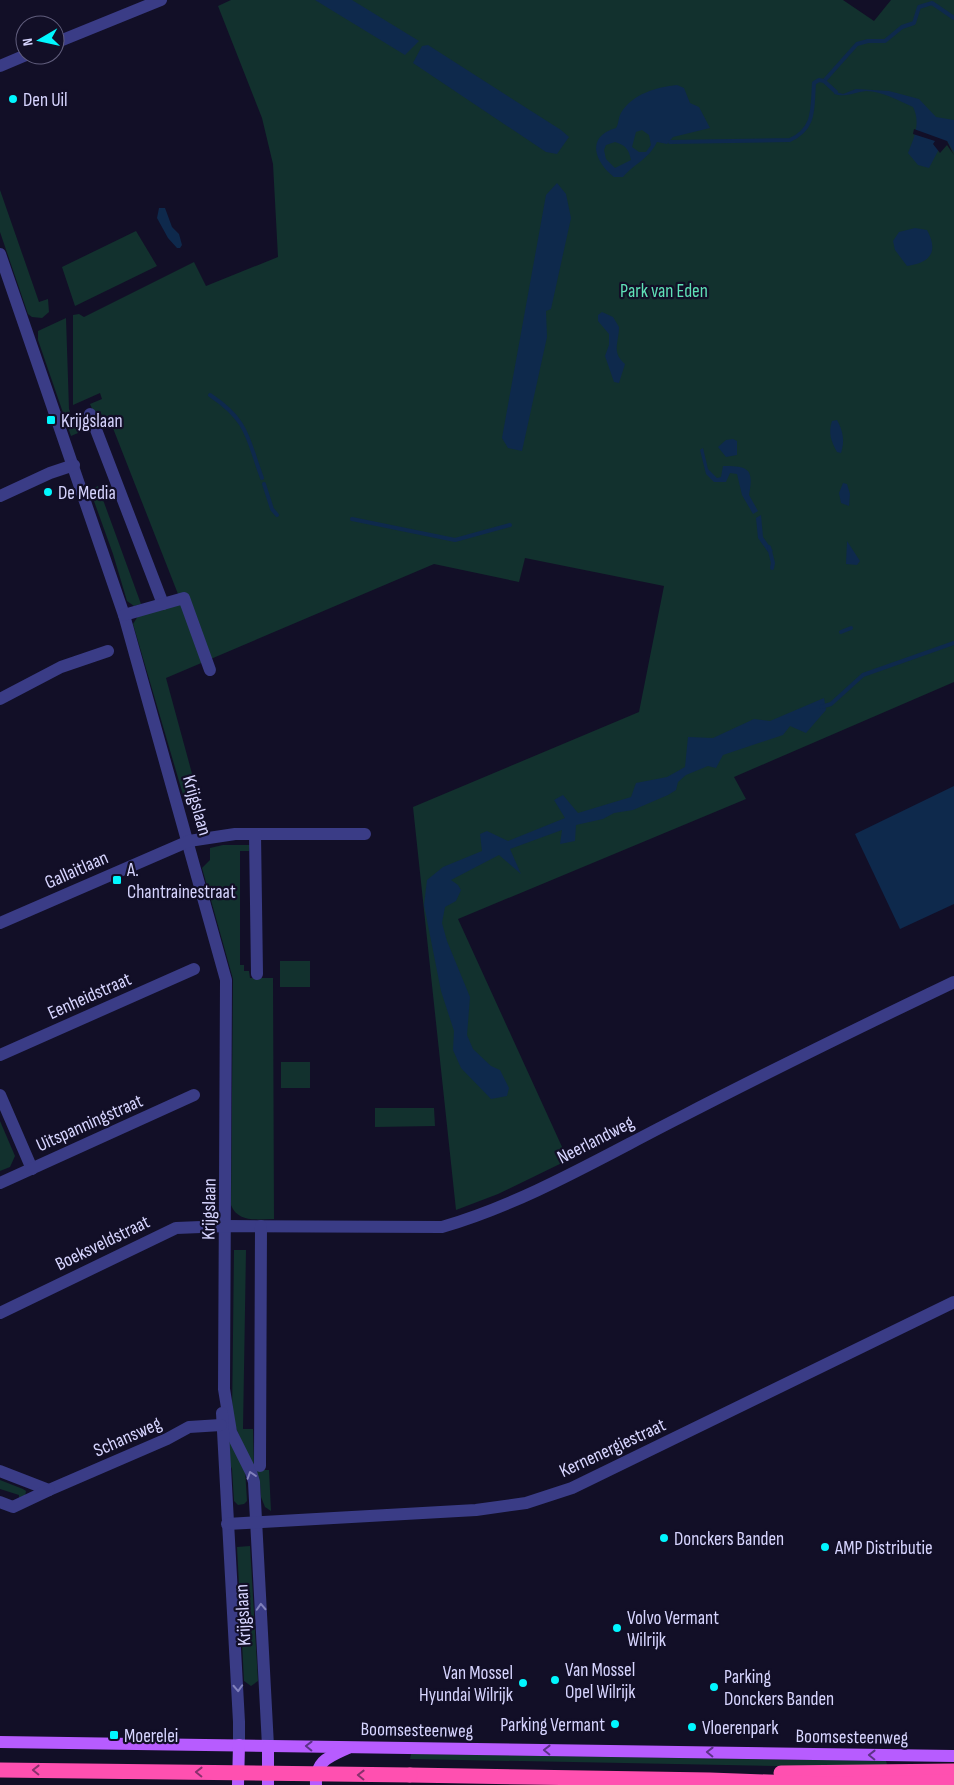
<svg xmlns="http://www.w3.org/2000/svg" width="954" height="1785" font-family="'Sofia Sans Condensed',sans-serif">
	<rect width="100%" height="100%" fill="#120f27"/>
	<g fill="#12312e">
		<polygon points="231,0 843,0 874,21 891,0 954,0 954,682 734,777 746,799 458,919 568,1160 498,1194 456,1210 413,807 639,712 664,586 525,558 519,582 434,564 166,678 200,803 186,805 133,624 138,616 178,594 109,418 104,420 100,411 94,413 90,404 102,399 100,393 73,405 73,315 79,314 84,317 194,262 206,286 278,257 273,164 262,118 218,6"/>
		<polygon points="0,190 39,302 48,299 49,312 42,318 32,317 28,314 0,232"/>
		<polygon points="136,231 157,266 75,306 62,267"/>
		<polygon points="66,318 69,409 78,433 71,436 38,340 38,331"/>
		<polygon points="98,486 141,604 134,606 127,601 113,554 90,490"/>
		<path d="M223 845H250L249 851H240V965H244V971H249L250 978H273L274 1219C257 1219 238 1223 231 1205L233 979 202 868 210 860V848Z"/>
		<rect x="280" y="961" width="30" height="26"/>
		<rect x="281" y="1062" width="29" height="26"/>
		<polygon points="375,1108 434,1108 435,1126 375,1127"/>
		<polygon points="0,1121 15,1156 10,1167 0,1171"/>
		<polygon points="234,1250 246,1250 243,1429 253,1429 254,1466 259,1470 269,1470 271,1511 265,1507 261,1497 260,1483 232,1419"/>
		<polygon points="229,1439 245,1469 247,1501 244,1504 238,1505 234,1501 232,1469 225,1453"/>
		<polygon points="0,1480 23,1489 26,1491 25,1497 19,1498 19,1495 0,1489"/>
		<polygon points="250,1546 258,1681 251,1686 244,1681 237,1547"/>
		<polygon points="411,1754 886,1761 888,1768 410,1759"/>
	</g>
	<g fill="#0e294c" fill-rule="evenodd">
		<polygon points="315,0 352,0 419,41 405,55"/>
		<polygon points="428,45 561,130 569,137 557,154 546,152 413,63 422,46"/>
		<path d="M677 85 684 88 690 103 699 107 710 128 673 137 667 144 657 142C649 159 635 163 623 177H614C595 162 585 137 616 128 619 123 618 118 621 113 632 94 657 87 677 85ZM642 130 649 135 651 145 646 152H639L632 147 636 132ZM615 142C625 145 629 149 631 160L615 168 606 159 604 150 606 145Z"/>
		<path d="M856 89 889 91 919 99 936 117 954 120V152L947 141 938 151 929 168 918 165 908 153C914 138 921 123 913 107 899 101 882 91 866 91 855 92 845 98 834 94L836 92 843 94Z"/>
		<polygon points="557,183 566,194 571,218 551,309 546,311 547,337 522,451 508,448 502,438 546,195"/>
		<polygon points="159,208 165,208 172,227 179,234 182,245 180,248 177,248 168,238 157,218"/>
		<path d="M915 228 927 230C939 252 930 263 907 266L895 250 893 241 899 232Z"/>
		<path d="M602 312 613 317 619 327C619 343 611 352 625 364L619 383 614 382 605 356 609 345V334L598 321V315Z"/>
		<path d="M837 420C843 431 845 441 841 453L837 452C831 441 828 433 832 421Z"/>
		<polygon points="733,439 737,441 737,455 726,457 718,447 726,440"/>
		<path d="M703 448 708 469 717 478 721 477 723 466C749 466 754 469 749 495L758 511 753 514 742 495 737 474 730 473 726 482H714L706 474 700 450Z"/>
		<polygon points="843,483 847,484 850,494 849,506 841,503 839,493"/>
		<polygon points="761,515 763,537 773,551 768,552 758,538 756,518"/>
		<polygon points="847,541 860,561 857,565 846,564"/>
		<polygon points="824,698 826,710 806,733 790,726 783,735 723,755 716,768 708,766 686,775 678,782 676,790 668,795 633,810 614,813 603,819 576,825 575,841 560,844 562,830 510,849 521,874 499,855 451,880 458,885 461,890 456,901 445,907 442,923 447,941 470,997 467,1035 473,1049 491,1066 500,1070 509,1088 507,1096 491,1099 461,1068 453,1050 454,1031 441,991 424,905 427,880 443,867 482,851 480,834 487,831 508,841 565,818 554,800 563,795 578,813 631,797 636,783 667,777 685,767 688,737 713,738 754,719 770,721"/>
		<polygon points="954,786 954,904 900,929 855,834"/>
	</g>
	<polygon fill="#120f27" points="914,129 947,141 954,155 947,145 940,153 933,144 935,141 913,134"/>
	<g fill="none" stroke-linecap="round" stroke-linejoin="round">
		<g stroke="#0e294c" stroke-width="4">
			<polyline points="824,81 857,44 868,41 885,41 902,27 914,23 919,7 932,3 954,18"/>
			<path d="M670 142 790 140C816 128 812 108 814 83L819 80 824 81 836 92"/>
			<path d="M210 395C249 421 247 438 262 478"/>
			<polyline points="264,484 272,509 277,515"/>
			<polyline points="352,519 455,540 510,525"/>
			<polyline points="769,547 773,563 772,568"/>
			<polyline points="841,632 851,628"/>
			<polyline points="821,707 831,704 863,675 954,643"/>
		</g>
		<g stroke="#3a3c86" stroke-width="12">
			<polyline points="55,43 161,0"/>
			<polyline points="0,66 26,55"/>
			<polyline points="0,254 124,615 226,980 224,1389 231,1432 251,1472 254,1482 268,1746"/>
			<polyline points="90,414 163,604"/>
			<polyline points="0,496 50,473 74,465"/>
			<polyline points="124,615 184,598 210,670"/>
			<polyline points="0,699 61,667 108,651"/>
			<polyline points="255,834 257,974"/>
			<polyline points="0,923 189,841 235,834 365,834"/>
			<polyline points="0,1055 194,969"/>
			<polyline points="0,1095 32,1169"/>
			<polyline points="0,1183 194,1095"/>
			<path d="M0 1313 176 1228 226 1226 442 1227C525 1203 602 1157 679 1118 770 1071 862 1026 954 982"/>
			<polyline points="222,1413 239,1722 239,1745"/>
			<polyline points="260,1466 261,1226"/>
			<polyline points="0,1471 49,1490 167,1439 189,1427 221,1425"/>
			<polyline points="0,1502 13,1507 49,1490"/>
			<polyline points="227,1524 476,1510 526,1503 572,1488 954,1302"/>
		</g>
		<g stroke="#b75cff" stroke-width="12">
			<polyline points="0,1742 954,1756"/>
			<polyline points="268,1746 268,1785"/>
			<polyline points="238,1785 239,1745"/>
			<path d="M316 1785C315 1761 328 1757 348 1748"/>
		</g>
		<g stroke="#ff50b0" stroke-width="15">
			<polyline points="781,1773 954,1771"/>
			<polyline points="410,1775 710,1780 824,1784 954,1782"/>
		</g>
		<polyline stroke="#ff50b0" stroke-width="15" points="0,1770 410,1775"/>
	</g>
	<defs><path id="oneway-chevron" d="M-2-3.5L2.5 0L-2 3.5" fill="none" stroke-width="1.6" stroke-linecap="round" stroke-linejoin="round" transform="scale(1.25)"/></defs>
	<g stroke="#8181bc">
		<use href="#oneway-chevron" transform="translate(251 1475) rotate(-108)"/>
		<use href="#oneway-chevron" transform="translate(261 1607) rotate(-93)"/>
		<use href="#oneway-chevron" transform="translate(238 1688) rotate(87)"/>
	</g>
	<g stroke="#5c3288">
		<use href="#oneway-chevron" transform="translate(309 1746) rotate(-179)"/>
		<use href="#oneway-chevron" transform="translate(547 1750) rotate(-179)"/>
		<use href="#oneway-chevron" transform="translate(710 1752) rotate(-179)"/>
		<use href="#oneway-chevron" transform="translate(872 1755) rotate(-179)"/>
	</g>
	<g stroke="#88306c">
		<use href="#oneway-chevron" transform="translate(36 1770) rotate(-179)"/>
		<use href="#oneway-chevron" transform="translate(199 1772) rotate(-179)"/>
		<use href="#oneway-chevron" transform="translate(361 1775) rotate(-179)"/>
	</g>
	<g fill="#01f7ff" stroke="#120f27" stroke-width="2">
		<circle cx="13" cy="99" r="5"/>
		<rect x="46" y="415" width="10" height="10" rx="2.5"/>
		<circle cx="48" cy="492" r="5"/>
		<rect x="112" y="875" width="10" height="10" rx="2.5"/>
		<circle cx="664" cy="1538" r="5"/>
		<circle cx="825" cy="1547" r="5"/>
		<circle cx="617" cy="1628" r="5"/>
		<circle cx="555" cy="1680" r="5"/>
		<circle cx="523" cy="1683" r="5"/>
		<circle cx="714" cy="1687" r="5"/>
		<circle cx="615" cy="1724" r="5"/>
		<circle cx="692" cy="1727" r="5"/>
		<rect x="109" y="1730" width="10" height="10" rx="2.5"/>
	</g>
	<g text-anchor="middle" stroke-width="4.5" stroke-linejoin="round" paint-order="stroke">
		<g font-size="19" fill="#d7d5ff" stroke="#120f27" text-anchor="start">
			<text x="23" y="106">Den Uil</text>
			<text x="61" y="427">Krijgslaan</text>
			<text x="58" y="499">De Media</text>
			<text x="127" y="876">A.<tspan x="127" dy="22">Chantrainestraat</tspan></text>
			<text x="674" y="1545">Donckers Banden</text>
			<text x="835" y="1554">AMP Distributie</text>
			<text x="627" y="1624">Volvo Vermant<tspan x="627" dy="22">Wilrijk</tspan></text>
			<text x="565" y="1676">Van Mossel<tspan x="565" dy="22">Opel Wilrijk</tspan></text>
			<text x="513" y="1679" text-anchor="end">Van Mossel<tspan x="513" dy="22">Hyundai Wilrijk</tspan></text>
			<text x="724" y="1683">Parking<tspan x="724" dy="22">Donckers Banden</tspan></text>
			<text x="605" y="1731" text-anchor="end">Parking Vermant</text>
			<text x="702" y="1734">Vloerenpark</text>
			<text x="124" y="1742">Moerelei</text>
		</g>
		<g font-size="19" fill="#5fe1b7" stroke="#120f27">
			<text x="664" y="297">Park van Eden</text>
		</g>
		<g font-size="19" fill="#d7d5ff" stroke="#120f27">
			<text transform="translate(198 805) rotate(74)" y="7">Krijgslaan</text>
			<text transform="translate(76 869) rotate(-24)" y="7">Gallaitlaan</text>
			<text transform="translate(89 995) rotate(-24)" y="7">Eenheidstraat</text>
			<text transform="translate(89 1122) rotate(-24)" y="7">Uitspanningstraat</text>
			<text transform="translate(595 1139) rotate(-27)" y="7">Neerlandweg</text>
			<text transform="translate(208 1209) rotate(-89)" y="7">Krijgslaan</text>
			<text transform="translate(102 1242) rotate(-26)" y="7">Boeksveldstraat</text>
			<text transform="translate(127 1436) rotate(-24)" y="7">Schansweg</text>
			<text transform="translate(612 1447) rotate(-25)" y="7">Kernenergiestraat</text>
			<text transform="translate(242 1615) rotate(-93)" y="7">Krijgslaan</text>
			<text transform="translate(417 1729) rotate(1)" y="7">Boomsesteenweg</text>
			<text transform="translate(852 1736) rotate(1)" y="7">Boomsesteenweg</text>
		</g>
	</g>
	<g transform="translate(40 40) rotate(261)"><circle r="24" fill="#120f27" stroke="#615e7d"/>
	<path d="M0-4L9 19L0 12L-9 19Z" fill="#01f7ff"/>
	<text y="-8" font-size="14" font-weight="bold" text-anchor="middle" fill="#d7d5ff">N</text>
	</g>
</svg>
